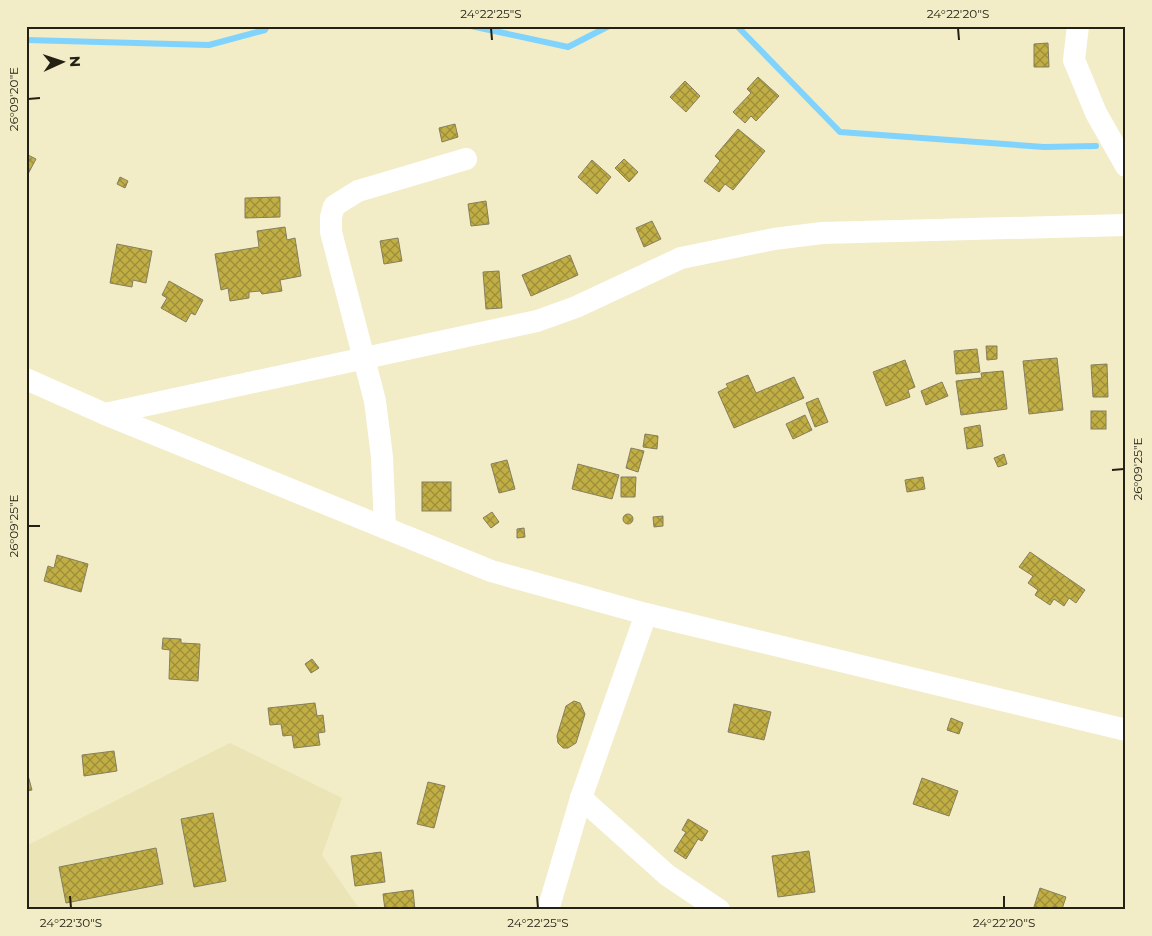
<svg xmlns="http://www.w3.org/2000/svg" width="1152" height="936" font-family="Montserrat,sans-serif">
	<defs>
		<pattern id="building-cross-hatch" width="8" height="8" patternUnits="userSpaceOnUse" patternTransform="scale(1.25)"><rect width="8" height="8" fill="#c1af46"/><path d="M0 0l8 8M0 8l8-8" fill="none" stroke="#9c8e39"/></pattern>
	</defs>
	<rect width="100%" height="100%" fill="#f2ecc7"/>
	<polygon fill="#ebe4b7" points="230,743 342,798 322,855 360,910 26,910 26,846"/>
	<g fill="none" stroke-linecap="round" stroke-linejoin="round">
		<g stroke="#7fd3fc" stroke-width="6">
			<polyline points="471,26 568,47 609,26"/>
			<polyline points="737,26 840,132 1044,147 1096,146"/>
			<polyline points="26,40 209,45 265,30 267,26"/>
		</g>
	</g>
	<g fill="url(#building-cross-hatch)" stroke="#857f5e">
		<polygon points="1048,43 1049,67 1034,67 1034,44"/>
		<polygon points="758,77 779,96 756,121 751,116 745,123 733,112 751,93 747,89"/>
		<polygon points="685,81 700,96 686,112 670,97"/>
		<polygon points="455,124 458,137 442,142 439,128"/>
		<polygon points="738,129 765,151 733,190 725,184 719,192 704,181 720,161 715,156"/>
		<polygon points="26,154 36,159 28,174 26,173"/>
		<polygon points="624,159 638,172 629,182 615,168"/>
		<polygon points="592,160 611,177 597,194 578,177"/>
		<polygon points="120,177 128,181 125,188 117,184"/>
		<polygon points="280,197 280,217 245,218 245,198"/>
		<polygon points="486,201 489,224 471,226 468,204"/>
		<polygon points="652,221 661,239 644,247 636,228"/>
		<polygon points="285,227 287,240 295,238 301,276 280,280 282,291 262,294 260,291 249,292 249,298 230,301 228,288 221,290 215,254 259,247 257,231"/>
		<polygon points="398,238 402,261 384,264 380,241"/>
		<polygon points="117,244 152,251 146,283 133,280 132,287 110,283"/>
		<polygon points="570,255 578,275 531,296 522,275"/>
		<polygon points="499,271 502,308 486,309 483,272"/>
		<polygon points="169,281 203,300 195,315 191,313 186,322 161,308 167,298 162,295"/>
		<polygon points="986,346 997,346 997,359 987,360"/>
		<polygon points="977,349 980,372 956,374 954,351"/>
		<polygon points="1057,358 1063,410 1029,414 1023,361"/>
		<polygon points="905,360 915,387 908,390 910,397 886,406 873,372"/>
		<polygon points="1107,364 1108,397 1093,397 1091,365"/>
		<polygon points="1003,371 1007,409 961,415 956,381 982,378 981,373"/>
		<polygon points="748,375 756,393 794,377 804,398 734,428 718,392 728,387 726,384"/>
		<polygon points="942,382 948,396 926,405 921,391"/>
		<polygon points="818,398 828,422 815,427 806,403"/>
		<rect x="1091" y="411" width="15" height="18"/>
		<polygon points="805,415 812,430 793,439 786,424"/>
		<polygon points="980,425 983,446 967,449 964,428"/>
		<polygon points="645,434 658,436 657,449 643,447"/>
		<polygon points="631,448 644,451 638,472 626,468"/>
		<polygon points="1004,454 1007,464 998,467 994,458"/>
		<polygon points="507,460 515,489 499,493 491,464"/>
		<polygon points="578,464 619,475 612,499 572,489"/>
		<polygon points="621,477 636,477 635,497 621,497"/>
		<polygon points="923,477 925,489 907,492 905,480"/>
		<rect x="422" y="482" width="29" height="29"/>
		<polygon points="492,512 499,522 491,528 483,518"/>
		<circle cx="628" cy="519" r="5"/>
		<polygon points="663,516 663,526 654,527 653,517"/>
		<polygon points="524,528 525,537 517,538 517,529"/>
		<polygon points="1030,552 1085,590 1076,603 1069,598 1064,606 1054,599 1050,605 1035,595 1038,590 1028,583 1033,576 1019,567"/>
		<polygon points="57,555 88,564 81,592 44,581 48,566 54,568"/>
		<polygon points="163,638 181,639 181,643 200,644 198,681 169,679 170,650 162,649"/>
		<polygon points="312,659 319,668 311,673 305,664"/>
		<polygon points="574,701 580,703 585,714 576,743 568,748 563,748 558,743 557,736 566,706"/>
		<polygon points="315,703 317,716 323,715 325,732 318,733 320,745 294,748 292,735 283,736 281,724 270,725 268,708"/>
		<polygon points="734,704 771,712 764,740 728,732"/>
		<polygon points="951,718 963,723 959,734 947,730"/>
		<polygon points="114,751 117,771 84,776 82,755"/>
		<polygon points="26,768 32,790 26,791"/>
		<polygon points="922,778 958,791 949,816 913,804"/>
		<polygon points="428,782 445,786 434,828 417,824"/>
		<polygon points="213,813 226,881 194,887 181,819"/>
		<polygon points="688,819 708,831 702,841 698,839 686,859 674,851 686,832 682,830"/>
		<polygon points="156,848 163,884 66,903 59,867"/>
		<polygon points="809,851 815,892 778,897 772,856"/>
		<polygon points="381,852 385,882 355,886 351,856"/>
		<polygon points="1040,888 1066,897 1062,909 1054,906 1053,910 1033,910"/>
		<polygon points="413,890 415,910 385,910 383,894"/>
	</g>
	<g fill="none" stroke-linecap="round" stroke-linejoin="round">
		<g stroke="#fff" stroke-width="22">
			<polyline points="1078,26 1074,60 1096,113 1126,166"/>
			<polyline points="26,379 105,414 491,571 646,614 1126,730"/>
			<polyline points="105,414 537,321 576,307 681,258 774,239 822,233 1126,225"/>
			<polyline points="385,528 382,457 375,401 331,232 331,217 334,206 358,191 466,159"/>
			<polyline points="581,798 667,875 719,910"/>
			<polyline points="548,910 581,798 646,614"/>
		</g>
	</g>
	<path fill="none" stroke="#232113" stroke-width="2" d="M491 28 492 40M958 28 959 40M28 99 40 98M1112 470 1124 469M28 526H40M70 896 71 908M537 896 538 908M1004 896V908"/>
	<rect width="1152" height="936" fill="none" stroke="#f2ecc7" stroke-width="55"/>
	<g transform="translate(62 62) rotate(87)" stroke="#f2ecc7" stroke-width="4" paint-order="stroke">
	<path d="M0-4L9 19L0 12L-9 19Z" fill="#232113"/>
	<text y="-8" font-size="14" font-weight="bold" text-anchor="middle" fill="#232113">N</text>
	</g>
	<rect x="28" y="28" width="1096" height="880" fill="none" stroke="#232113" stroke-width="2"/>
	<g font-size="12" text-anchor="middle" fill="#232113">
		<text x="491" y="18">24°22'25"S</text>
		<text x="958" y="18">24°22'20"S</text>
		<text transform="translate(14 99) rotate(-90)" y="4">26°09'20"E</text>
		<text transform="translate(1138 469) rotate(-90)" y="4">26°09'25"E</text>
		<text transform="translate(14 526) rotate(-90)" y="4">26°09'25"E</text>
		<text x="71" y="927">24°22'30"S</text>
		<text x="538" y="927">24°22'25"S</text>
		<text x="1004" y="927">24°22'20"S</text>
	</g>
</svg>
